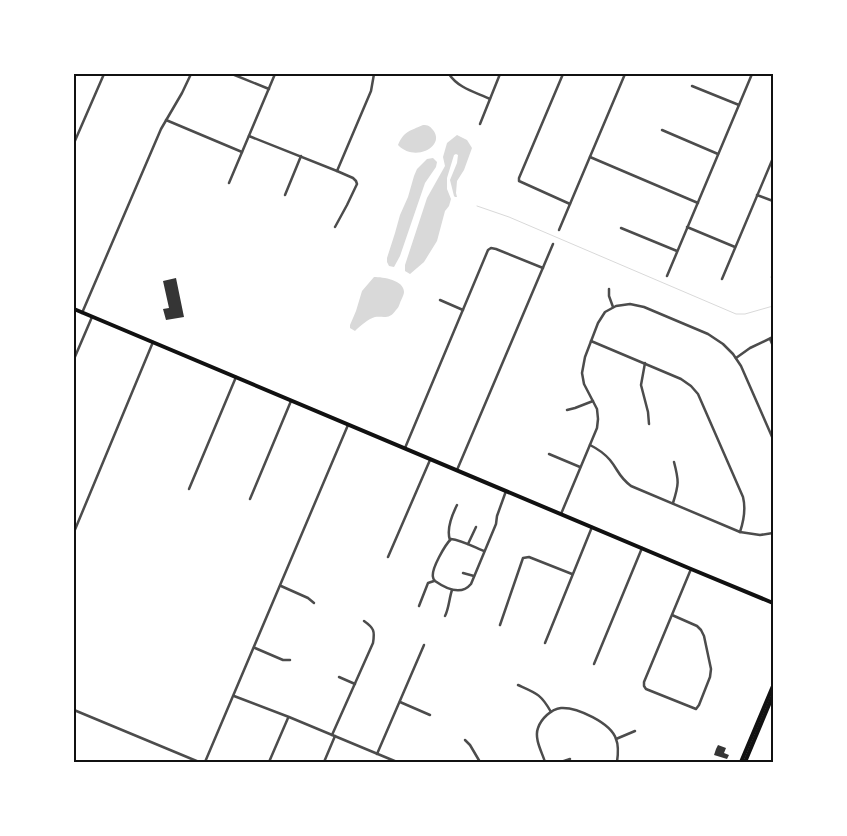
<svg xmlns="http://www.w3.org/2000/svg" width="847" height="836" font-family="Lato,sans-serif">
	<rect width="100%" height="100%" fill="#fff"/>
	<g fill="#d9d9d9">
		<path d="M423 125C428 125 430 126 433 130 446 146 415 163 398 145 404 131 410 131 423 125Z"/>
		<polygon points="457,135 467,140 472,148 464,170 457,181 456,193 457,197 455,197 454,196 450,180 457,163 458,155 456,154 454,155 447,178 447,189 451,199 449,206 445,211 437,241 424,262 410,274 405,271 405,265 427,198 445,166 443,157 447,143"/>
		<polygon points="433,158 437,162 436,167 425,183 400,256 394,267 389,266 387,262 387,258 395,233 400,215 408,197 414,176 417,169 427,159"/>
		<path d="M374 277C383 277 404 280 404 292 404 295 401 300 400 303 399 306 398 308 396 310 389 320 384 316 375 317 368 319 360 326 355 331L350 328V325L356 311 362 291Z"/>
	</g>
	<g fill="none" stroke-linecap="round" stroke-linejoin="round">
		<polyline stroke="#d9d9d9" stroke-width="1" points="477,206 509,217 736,314 745,314 773,306"/>
	</g>
	<g fill="#353535">
		<polygon points="176,278 184,317 166,320 163,309 169,308 163,281"/>
		<polygon points="718,745 726,748 724,753 729,755 727,759 714,755 716,749 718,749 716,749"/>
	</g>
	<g fill="none" stroke-linecap="round" stroke-linejoin="round">
		<g stroke="#4c4c4c" stroke-width="2.5">
			<polyline points="232,74 269,89"/>
			<path d="M449 74C458 88 475 92 490 99"/>
			<polyline points="563,74 519,178 519,181 570,204"/>
			<polyline points="692,86 739,105"/>
			<polyline points="166,120 242,152"/>
			<polyline points="480,124 500,74"/>
			<polyline points="662,130 718,154"/>
			<polyline points="249,136 337,171 353,178 356,181 357,184 347,205 335,227"/>
			<polyline points="74,143 104,74"/>
			<polyline points="590,157 698,203"/>
			<polyline points="337,171 371,91 374,74"/>
			<polyline points="229,183 275,74"/>
			<polyline points="285,195 301,156"/>
			<polyline points="757,195 773,201"/>
			<polyline points="687,227 735,247"/>
			<polyline points="621,228 677,251"/>
			<polyline points="559,230 625,74"/>
			<polyline points="667,276 752,74"/>
			<polyline points="772,277 773,275"/>
			<polyline points="722,279 773,158"/>
			<polyline points="609,289 609,296 613,307"/>
			<polyline points="440,300 463,310"/>
			<polyline points="82,313 161,129 182,93 191,74"/>
			<polyline points="770,339 773,346"/>
			<path d="M591 341 681 379 691 386 698 394 743 497C746 509 744 520 740 532"/>
			<polyline points="736,358 750,348 773,337"/>
			<polyline points="74,359 92,317"/>
			<polyline points="645,363 641,385 648,412 649,424"/>
			<polyline points="567,410 575,408 593,401"/>
			<path d="M590 445C598 449 604 453 610 460 619 471 618 476 631 486L740 532 760 535 773 533"/>
			<polyline points="405,448 488,250 491,248 496,249 543,268"/>
			<polyline points="549,454 580,467"/>
			<polyline points="457,470 553,244"/>
			<polyline points="189,489 236,377"/>
			<polyline points="250,499 291,401"/>
			<path d="M673 503C679 484 679 481 674 462"/>
			<polyline points="561,514 597,428 598,419 597,409 584,384 582,373 585,357 598,323 605,312 616,306 630,304 644,307 708,334 723,344 733,354 741,366 773,439"/>
			<polyline points="74,532 153,342"/>
			<path d="M450 540C446 529 452 515 457 505"/>
			<polyline points="468,544 476,527"/>
			<path d="M484 551C474 547 461 540 451 539 445 545 431 569 433 577 433 578 434 580 435 581 445 588 461 596 471 584L496 524 497 516 506 491"/>
			<polyline points="388,557 430,460"/>
			<polyline points="463,573 474,576"/>
			<polyline points="281,586 308,598 314,603"/>
			<polyline points="419,606 428,583 434,581"/>
			<polyline points="672,615 697,626 701,630 704,636 711,669 710,677 699,705 696,709 646,689 644,686 644,682 691,569"/>
			<path d="M445 616C449 608 449 599 452 590"/>
			<polyline points="500,625 523,558 529,557 572,574"/>
			<polyline points="545,643 592,527"/>
			<polyline points="255,648 283,660 290,660"/>
			<polyline points="594,664 642,548"/>
			<polyline points="339,677 355,684"/>
			<path d="M518 685C536 693 541 694 551 712"/>
			<polyline points="234,696 289,717 397,762"/>
			<polyline points="400,702 430,715"/>
			<polyline points="74,710 199,762"/>
			<path d="M332 735 373 643C375 631 374 628 364 621"/>
			<polyline points="616,739 635,731"/>
			<polyline points="465,740 470,745 480,762"/>
			<polyline points="377,754 424,645"/>
			<polyline points="205,762 348,425"/>
			<polyline points="269,762 288,718"/>
			<polyline points="324,762 335,736"/>
			<path d="M545 762C542 752 534 739 538 728 541 719 551 709 561 708 577 707 611 723 616 739 619 746 618 755 617 762"/>
			<polyline points="561,762 570,759"/>
		</g>
		<g stroke="#111" stroke-width="4">
			<polyline points="74,309 691,569 773,603"/>
			<polyline points="741,762 773,686"/>
			<polyline points="745,762 773,695"/>
		</g>
	</g>
	<rect width="847" height="836" fill="none" stroke="#ffffff" stroke-width="150"/>
	<rect x="75" y="75" width="697" height="686" fill="none" stroke="#111" stroke-width="2"/>
</svg>
